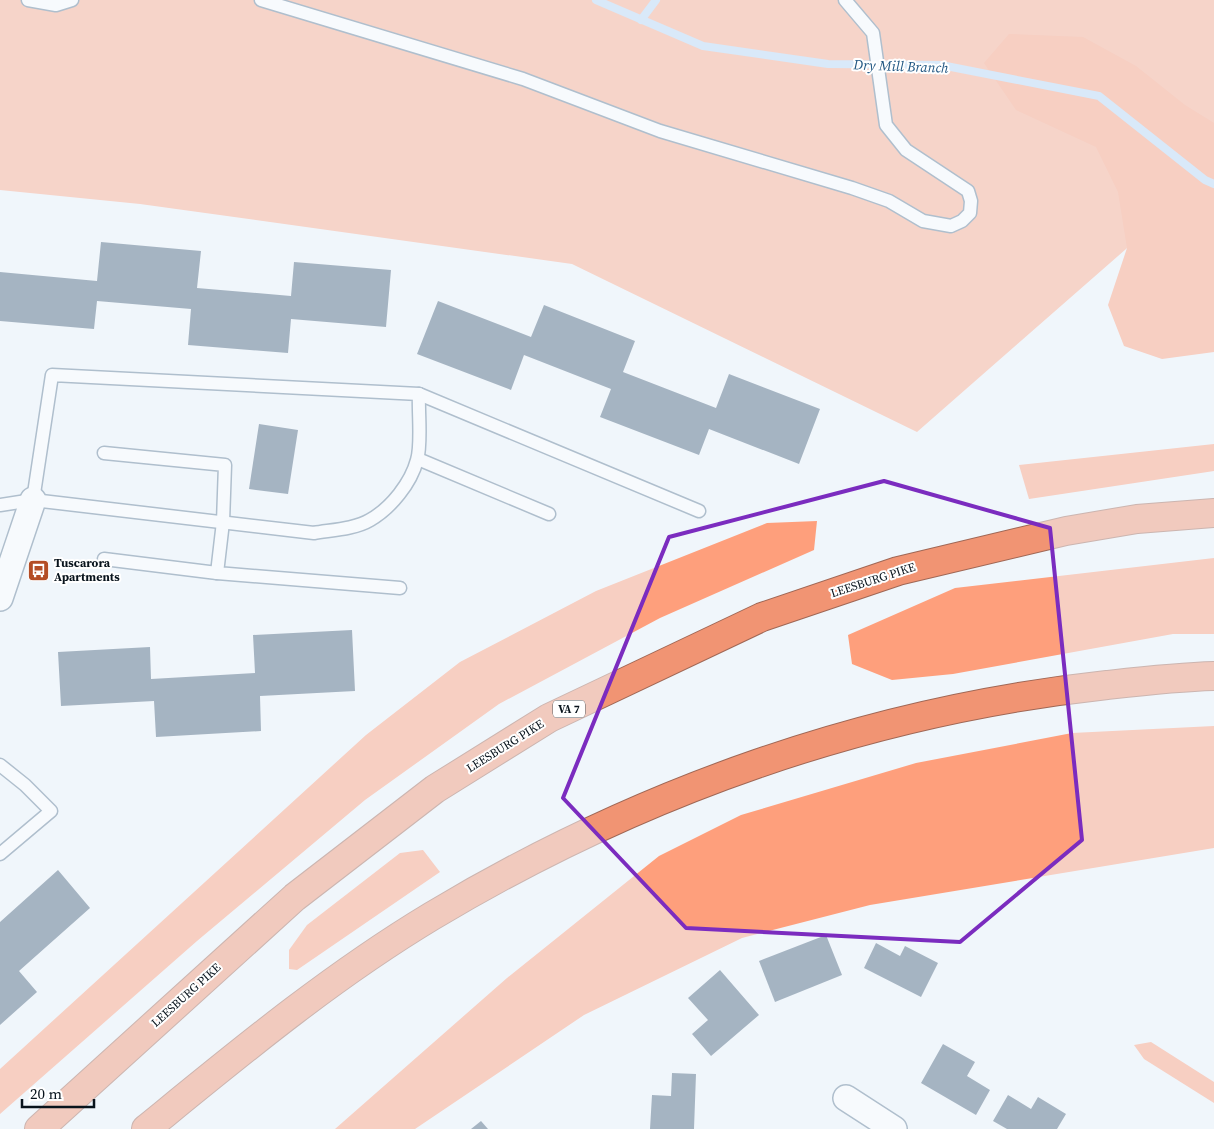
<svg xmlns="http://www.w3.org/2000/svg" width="1214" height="1129" font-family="'Source Serif 4',serif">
	<rect width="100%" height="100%" fill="#f0f6fb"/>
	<polygon fill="#fcab8d" points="0,0 1214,0 1214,172 917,432 572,264 140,204 0,190"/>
	<g fill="#fe9f7c">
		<polygon points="1009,34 1083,37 1136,66 1185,105 1214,123 1214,352 1162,359 1124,346 1108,305 1127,248 1118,192 1096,147 1016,110 984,63"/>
		<polygon points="1214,444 1214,471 1029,499 1019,465"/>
		<polygon points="817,521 814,550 660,618 499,704 365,800 197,941 0,1114 0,1069 366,735 460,662 596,591 767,523"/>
		<polygon points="1214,558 1214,634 1173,634 953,674 892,680 852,664 848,635 955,588"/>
		<polygon points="1214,726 1214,848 870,905 742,938 584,1015 415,1129 335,1129 507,978 659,856 741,815 916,763 1072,733"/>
		<polygon points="423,850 440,872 297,970 289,969 289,950 307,925 400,853"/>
		<polygon points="1151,1042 1214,1082 1214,1103 1144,1059 1134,1045"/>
	</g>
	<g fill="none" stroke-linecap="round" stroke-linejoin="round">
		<g stroke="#bcd9f5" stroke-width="8">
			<polyline points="596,0 703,46 828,64 941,65 1099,96 1205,180 1214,184"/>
			<polyline points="641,20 656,0"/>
		</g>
	</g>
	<g fill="#4b657d">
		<polygon points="101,242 201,251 197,288 291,296 294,262 391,270 386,327 291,319 288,353 188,345 191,309 97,301 94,329 0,321 0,272 97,281"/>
		<polygon points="438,301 531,337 544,305 635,341 623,372 716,408 729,374 820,409 799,464 709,429 699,455 600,417 611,389 524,355 511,390 417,354"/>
		<polygon points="259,424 298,430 288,494 249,489"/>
		<polygon points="352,630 355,691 260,696 261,731 156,737 154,701 61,706 58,652 150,647 151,679 255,673 253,635"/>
		<polygon points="58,870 90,908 19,971 37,992 0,1025 0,922"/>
		<polygon points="826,935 842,975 775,1002 759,961"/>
		<polygon points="876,943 900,956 905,946 938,963 921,997 864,968"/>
		<polygon points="720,970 759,1015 711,1056 692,1034 708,1020 688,998"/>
		<polygon points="943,1044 975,1062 967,1076 990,1090 976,1115 921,1083"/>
		<polygon points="672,1073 696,1074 694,1129 650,1129 652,1095 671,1096"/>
		<polygon points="1008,1095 1031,1109 1038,1097 1066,1114 1057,1129 1007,1129 993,1121"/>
		<polygon points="481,1121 488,1129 471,1129"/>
	</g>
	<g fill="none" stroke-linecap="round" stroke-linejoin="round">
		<defs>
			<g id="service">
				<polyline points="28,0 56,5 72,0"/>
				<polyline points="261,0 523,79 660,131 852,188 889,201 923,221 951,226 962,221 970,213 971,201 968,191 906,150 886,125 873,33 845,0"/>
				<polyline points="419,394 699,511"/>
				<polyline points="104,453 225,465 223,522 217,573 400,588"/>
				<polyline points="418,459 549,514"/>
				<path d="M0 505 33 500 314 533C331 530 355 529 370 520 391 508 411 483 417 460 422 444 418 412 419 394L52 375 33 500"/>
				<polyline points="104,559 217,573"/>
				<polyline points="0,765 25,785 51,811 0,854"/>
			</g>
			<g id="minor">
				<polyline points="0,598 33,500"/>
				<polyline points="846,1098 894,1129"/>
			</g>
			<g id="motorway">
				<polyline points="39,1129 295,897 435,789 549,718 762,617 898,571 1066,531 1137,519 1214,513"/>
				<path d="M146 1129C238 1054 329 978 432 916 639 792 867 711 1107 685 1143 681 1178 677 1214 676"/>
			</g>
		</defs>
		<use href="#service" stroke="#617c95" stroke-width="15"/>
		<use href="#minor" stroke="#617c95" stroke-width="28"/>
		<use href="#motorway" stroke="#9f6755" stroke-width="30"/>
		<use href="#service" stroke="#fff" stroke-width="12"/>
		<use href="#minor" stroke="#fff" stroke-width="25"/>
		<use href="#motorway" stroke="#f19473" stroke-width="28"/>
	</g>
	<path d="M0 0H1214V1129H0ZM884 481 1050 528 1082 840 960 942 686 928 563 798 669 537Z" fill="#f0f6fb" fill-opacity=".55" fill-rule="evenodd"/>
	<path fill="none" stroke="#7b2cbf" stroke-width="4" stroke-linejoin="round" d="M884 481 1050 528 1082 840 960 942 686 928 563 798 669 537Z"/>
	<defs>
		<symbol id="bus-square" viewBox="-11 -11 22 22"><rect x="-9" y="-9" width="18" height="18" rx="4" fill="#b44d25" stroke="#fff"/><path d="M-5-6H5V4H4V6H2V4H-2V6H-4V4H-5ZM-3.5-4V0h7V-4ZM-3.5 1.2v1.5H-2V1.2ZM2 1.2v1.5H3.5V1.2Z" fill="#fff"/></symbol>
	</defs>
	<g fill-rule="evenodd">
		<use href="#bus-square" x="26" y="558" width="25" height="25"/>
	</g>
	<g text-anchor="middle" stroke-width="4" stroke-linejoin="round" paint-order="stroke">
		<rect fill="#fff" stroke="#525a60" stroke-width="1" x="553" y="700.5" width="32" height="17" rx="4"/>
		<g font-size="11" font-weight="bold" fill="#08131c">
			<text x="569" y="713">VA 7</text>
		</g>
		<g font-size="12" font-weight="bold" fill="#08131c" stroke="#fff" text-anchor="start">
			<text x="54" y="567">Tuscarora<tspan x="54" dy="14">Apartments</tspan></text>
		</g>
		<g font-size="12" fill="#08131c" stroke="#fff">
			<text transform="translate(873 580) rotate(-18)" y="4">LEESBURG PIKE</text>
			<text transform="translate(505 746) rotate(-32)" y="4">LEESBURG PIKE</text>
			<text transform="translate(186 995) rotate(-42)" y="4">LEESBURG PIKE</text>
		</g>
		<g font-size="14" font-style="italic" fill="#215783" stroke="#fff">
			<text transform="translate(901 66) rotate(2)" y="5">Dry Mill Branch</text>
		</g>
	</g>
	<path d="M22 1099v8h72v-8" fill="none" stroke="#08131c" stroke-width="2.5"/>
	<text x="30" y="1099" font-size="15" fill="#08131c" stroke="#ffffff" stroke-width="4" paint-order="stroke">20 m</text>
</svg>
